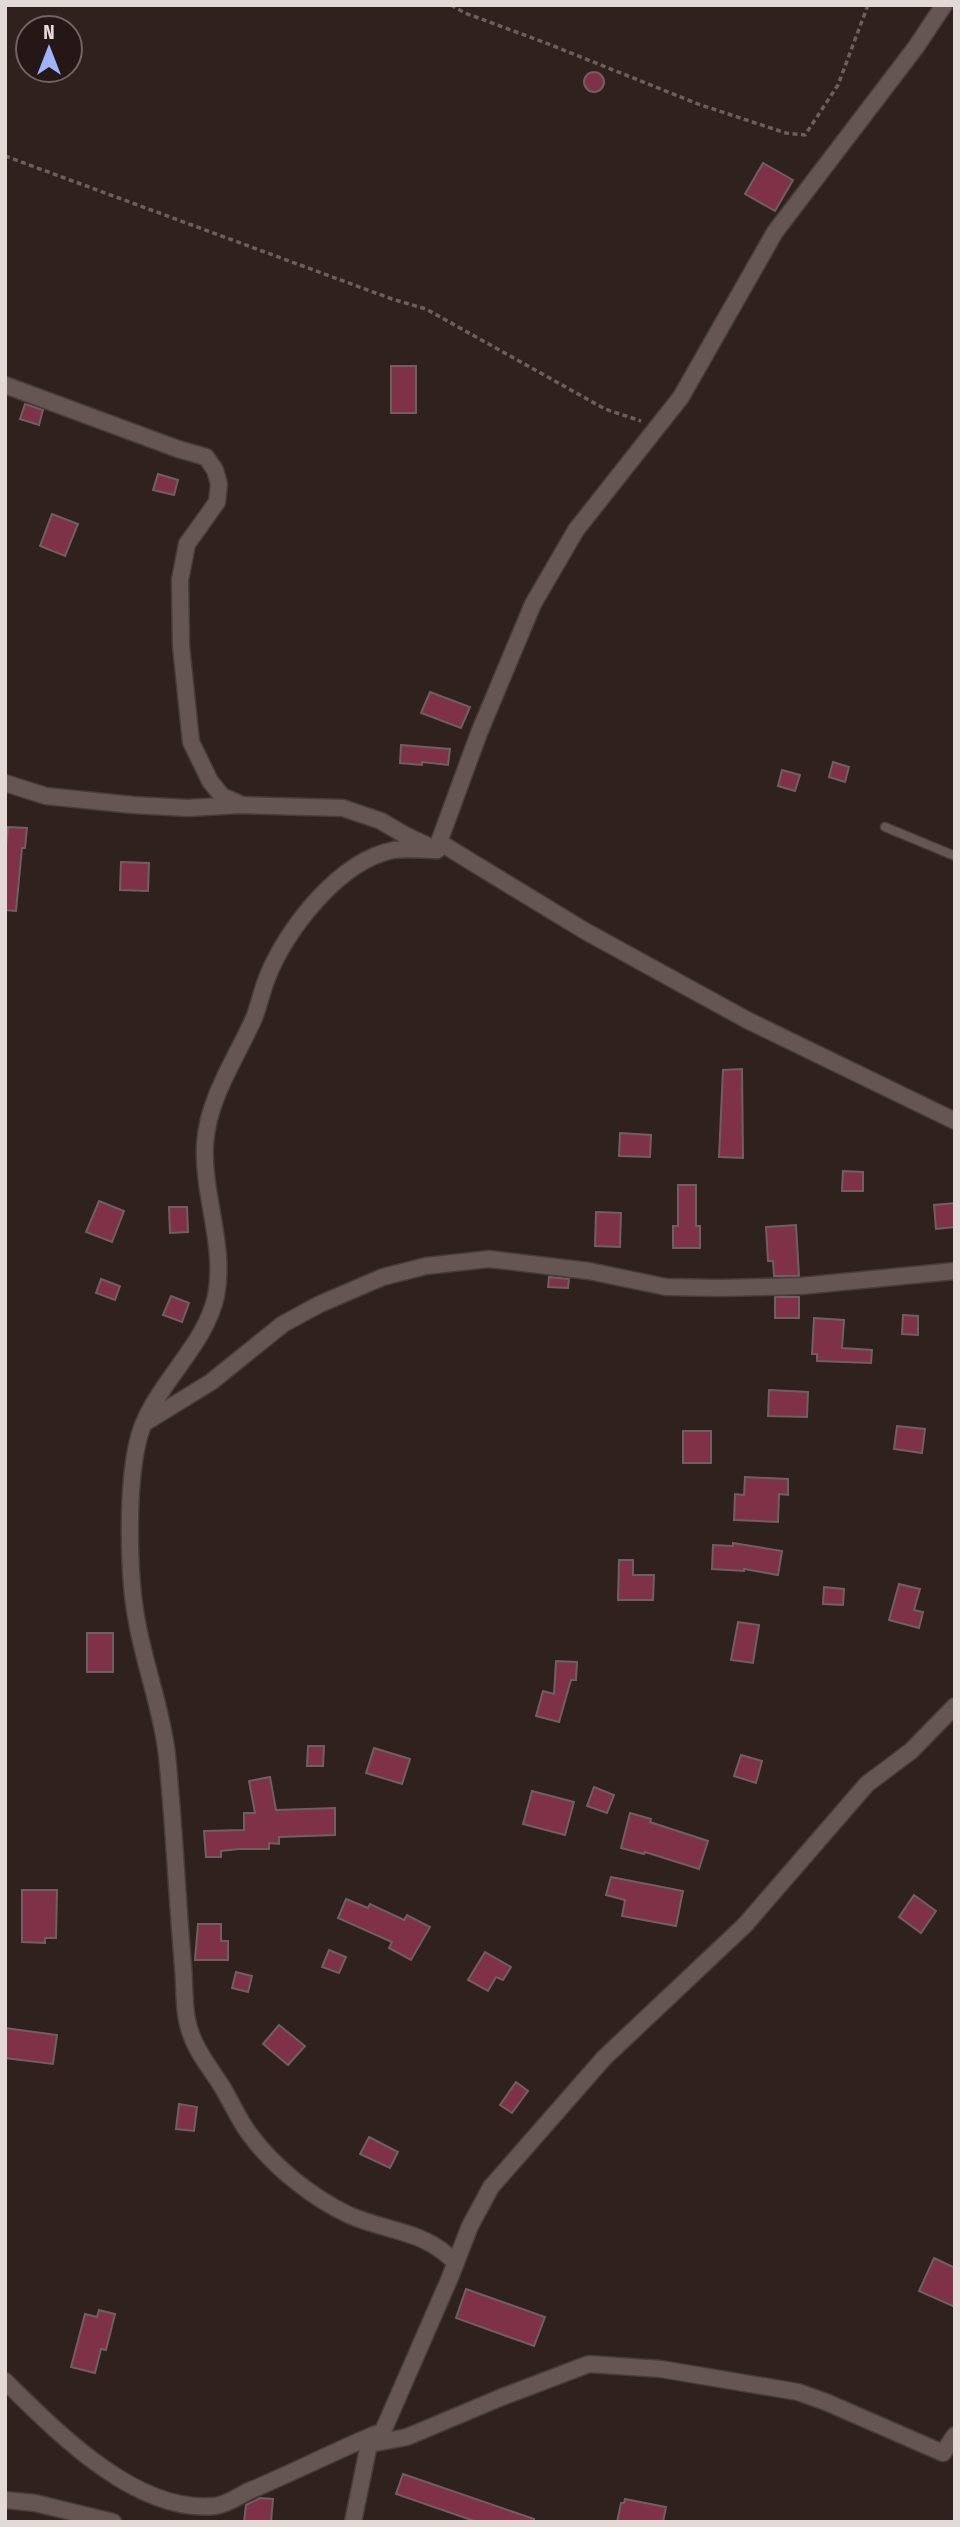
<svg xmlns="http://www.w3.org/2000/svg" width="960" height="2527" font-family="'Fira Sans Condensed',sans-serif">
	<rect width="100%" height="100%" fill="#2e211e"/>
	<g fill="#7f3247" stroke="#705f62" stroke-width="2">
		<circle cx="594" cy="82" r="10"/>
		<polygon points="763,163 793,180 775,211 745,194"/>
		<rect x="391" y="366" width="25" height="47"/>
		<polygon points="25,404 43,410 39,425 20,419"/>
		<polygon points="158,474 178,480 174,495 153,490"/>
		<polygon points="52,514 78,524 65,556 40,546"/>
		<polygon points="430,692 470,707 461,728 421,713"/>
		<polygon points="401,745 450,749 448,765 422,762 422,765 400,763"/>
		<polygon points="833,762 849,767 845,782 829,777"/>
		<polygon points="782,770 800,775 795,791 778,786"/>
		<polygon points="8,827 27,828 25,848 22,848 16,911 5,910 5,856"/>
		<polygon points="121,862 149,863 148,891 120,890"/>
		<polygon points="742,1069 743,1158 719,1157 723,1070"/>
		<polygon points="620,1133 651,1135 650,1157 619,1156"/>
		<polygon points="843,1171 863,1172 863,1191 842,1191"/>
		<polygon points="678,1185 696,1185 696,1226 700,1226 700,1248 673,1248 673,1226 678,1226"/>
		<polygon points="99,1201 124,1211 112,1242 86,1232"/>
		<polygon points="955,1203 955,1227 936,1229 934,1205"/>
		<polygon points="169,1207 187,1207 188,1232 170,1233"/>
		<polygon points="596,1212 621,1213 620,1247 595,1246"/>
		<polygon points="796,1225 799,1276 774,1276 773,1261 768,1261 766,1227"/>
		<polygon points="549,1277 569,1279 568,1288 548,1287"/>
		<polygon points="101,1279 120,1286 115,1300 96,1293"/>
		<polygon points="171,1296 189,1303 182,1322 163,1315"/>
		<rect x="775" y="1297" width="24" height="21"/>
		<polygon points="903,1315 918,1316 918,1335 902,1334"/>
		<polygon points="814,1318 844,1320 842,1348 872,1350 871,1363 817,1361 817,1354 812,1354"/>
		<polygon points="769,1390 808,1392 807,1417 768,1416"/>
		<polygon points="897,1426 925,1429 922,1453 894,1449"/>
		<rect x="683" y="1431" width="28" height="32"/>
		<polygon points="745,1477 788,1479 788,1495 779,1494 778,1522 734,1520 735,1494 744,1495"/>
		<polygon points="733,1543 782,1551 778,1575 744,1569 744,1571 712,1569 713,1545 733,1546"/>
		<polygon points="619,1560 633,1560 633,1575 654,1575 653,1600 618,1600"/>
		<polygon points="899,1584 920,1589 914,1610 923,1612 919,1628 889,1620"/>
		<polygon points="824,1587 844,1589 843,1605 823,1604"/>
		<polygon points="738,1622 759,1625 753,1663 731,1660"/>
		<rect x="87" y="1633" width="26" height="39"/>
		<polygon points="556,1661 577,1662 576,1680 571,1680 559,1722 536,1716 543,1691 554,1694"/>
		<polygon points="308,1746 324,1746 323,1766 307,1766"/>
		<polygon points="374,1748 410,1759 402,1784 366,1773"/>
		<polygon points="741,1755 762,1761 756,1783 734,1776"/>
		<polygon points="270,1777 276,1810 335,1808 335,1835 279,1837 279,1844 269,1843 269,1849 239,1849 221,1851 221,1857 206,1857 204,1831 244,1830 244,1813 255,1813 249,1781"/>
		<polygon points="594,1787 614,1795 607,1813 587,1806"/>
		<polygon points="532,1791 574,1802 565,1835 523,1824"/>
		<polygon points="630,1813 651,1819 650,1822 708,1841 699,1869 645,1852 644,1854 621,1848"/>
		<polygon points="611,1877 683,1891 676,1926 622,1916 625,1900 606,1895"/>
		<polygon points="22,1890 57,1890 56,1938 45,1938 45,1943 22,1942"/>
		<polygon points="914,1895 936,1911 921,1933 899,1917"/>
		<polygon points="346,1899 368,1908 370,1904 404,1920 407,1915 430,1927 411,1960 389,1948 392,1942 338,1918"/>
		<polygon points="198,1924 221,1924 221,1941 228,1941 228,1960 195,1960"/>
		<polygon points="329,1950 346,1957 339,1973 322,1967"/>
		<polygon points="485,1952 511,1967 503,1980 496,1977 488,1991 468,1980"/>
		<polygon points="236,1972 252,1976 248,1992 232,1988"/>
		<polygon points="279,2025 305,2046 288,2065 263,2044"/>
		<polygon points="5,2028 57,2035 53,2064 5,2058"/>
		<polygon points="516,2082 528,2091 512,2113 500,2105"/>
		<polygon points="179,2104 197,2107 194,2131 176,2129"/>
		<polygon points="369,2137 398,2152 390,2168 360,2154"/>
		<polygon points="934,2258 955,2268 955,2307 919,2291"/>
		<polygon points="466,2289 545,2317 534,2346 456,2318"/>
		<polygon points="99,2310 115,2314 106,2350 101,2349 95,2373 71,2367 85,2314 97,2317"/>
		<polygon points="403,2474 534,2519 534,2522 477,2522 396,2494"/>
		<polygon points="260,2498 273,2499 271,2522 244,2522 246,2505"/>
		<polygon points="625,2499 666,2507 663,2522 617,2522 621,2503 624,2503"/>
	</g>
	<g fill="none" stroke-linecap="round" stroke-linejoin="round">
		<defs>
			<polyline id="lane" points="885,827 955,856"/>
			<g id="street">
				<polyline points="5,385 178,449 206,457 215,470 219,484 217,502 187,544 180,580 181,646 191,742 210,781 222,796 238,803"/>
				<polyline points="5,783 46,796 133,805 188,808 240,805 343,808 381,821 405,835 437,850 439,842 585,931 747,1020 955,1121"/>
				<polyline points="439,842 479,733 533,604 576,530 681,397 775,232 916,47 944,5"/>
				<path d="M437 850C423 850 408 848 394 850 340 860 286 929 267 978 262 991 259 1005 254 1018 236 1059 208 1098 205 1144 202 1194 226 1246 216 1296 204 1351 148 1389 137 1445 127 1491 128 1576 137 1622 145 1667 162 1710 167 1755 174 1825 177 1896 183 1966 185 1987 183 2014 191 2034 197 2052 210 2068 221 2085 231 2101 239 2121 251 2136 275 2168 313 2198 349 2215 390 2233 423 2229 456 2263"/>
				<polyline points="146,1422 211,1382 283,1324 320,1304 383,1277 426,1266 489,1259 589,1271 666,1287 719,1288 801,1286 955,1271"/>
				<path d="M5 2381C57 2432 136 2514 215 2506 226 2505 239 2496 249 2491 292 2473 333 2452 376 2434"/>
				<polyline points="370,2444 407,2437 502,2397 589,2364 661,2369 798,2392 826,2402 943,2453 955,2435"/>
				<polyline points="5,2500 35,2503 113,2522"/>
				<polyline points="353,2522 369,2444 383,2431 449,2280 470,2226 491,2187 604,2058 745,1925 867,1784 911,1751 955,1706"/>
			</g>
		</defs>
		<use href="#lane" stroke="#473c3a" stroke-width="11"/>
		<use href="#street" stroke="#473c3a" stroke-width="19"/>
		<g stroke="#6b5f5d" stroke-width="3.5" stroke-dasharray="5 3.5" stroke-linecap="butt">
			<polyline points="451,5 465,13 546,43 698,104 786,133 805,135 838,85 868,5"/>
			<polyline points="5,156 392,299 426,309 605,409 641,421"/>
		</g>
		<use href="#lane" stroke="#665653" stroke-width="8"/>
		<use href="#street" stroke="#665653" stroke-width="16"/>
	</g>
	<rect width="960" height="2527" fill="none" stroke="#e3dad8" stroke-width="14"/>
	<g transform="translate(49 49)"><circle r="33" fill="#241715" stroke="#706563" stroke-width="2"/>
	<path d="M0-5L12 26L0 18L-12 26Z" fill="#a0b3fd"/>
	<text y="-10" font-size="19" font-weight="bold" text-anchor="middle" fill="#e3dad8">N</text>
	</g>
</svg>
